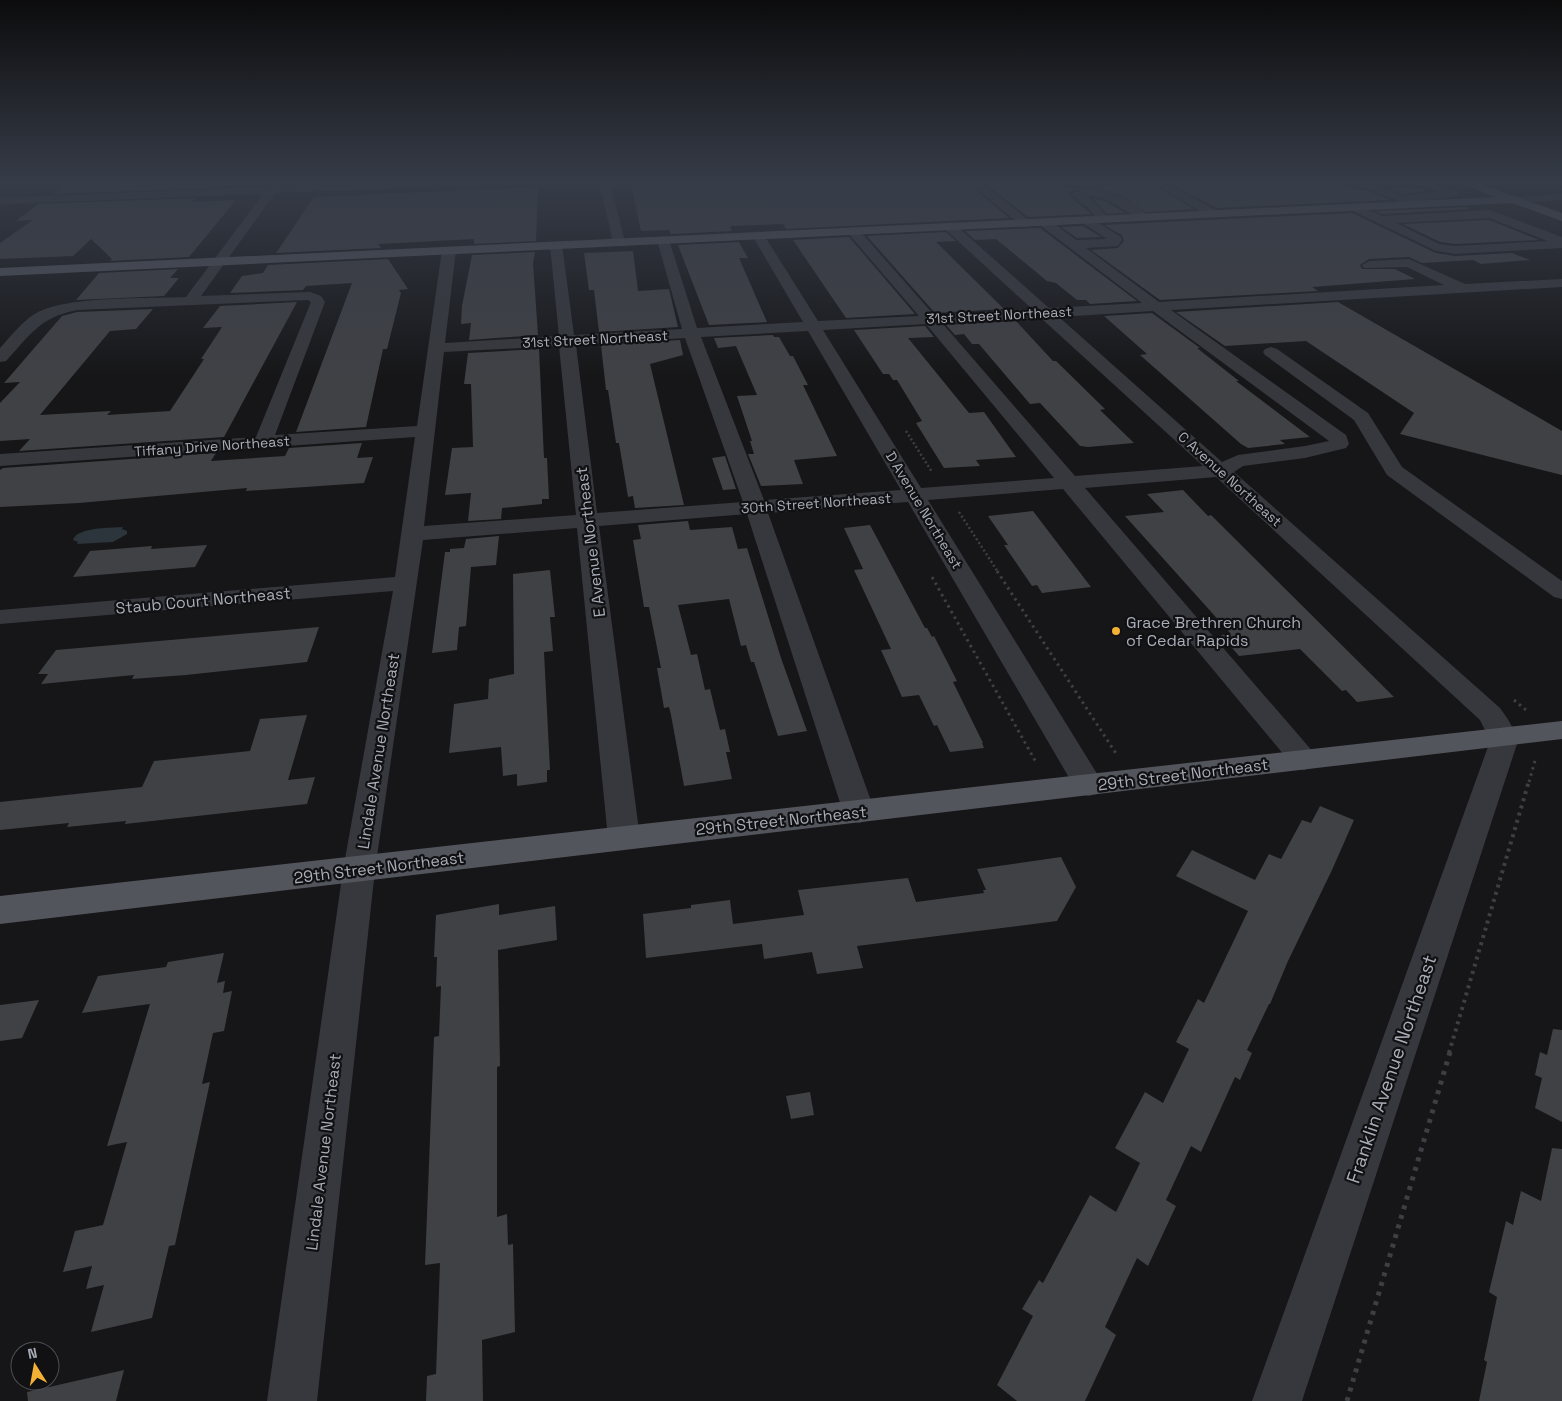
<svg xmlns="http://www.w3.org/2000/svg" width="1562" height="1401" font-family="'Space Grotesk',sans-serif">
	<rect width="100%" height="100%" fill="#161618"/>
	<polygon fill="#222225" points="0,182 42,182 0,211"/>
	<path fill="#2c353c" d="M123 527 122 529 127 531V534L113 542 77 544 78 542 73 540C77 527 110 528 123 527Z"/>
	<g fill="#404145">
		<polygon points="122,182 212,182 207,188 52,194 64,185"/>
		<polygon points="709,182 966,182 1009,218 786,229 783,224 730,226 732,231 671,234 669,230 641,231 631,185 656,184 656,186 709,184"/>
		<polygon points="983,182 1057,182 1067,188 1084,188 1072,191 1069,195 1091,214 1028,217"/>
		<polygon points="1149,182 1336,182 1357,190 1365,190 1391,200 1217,208 1166,182 1159,187 1162,190 1194,209 1146,212 1121,195 1090,187 1154,184"/>
		<polygon points="538,187 536,241 474,244 474,239 378,244 381,248 276,253 314,197"/>
		<polygon points="1415,187 1426,191 1402,194 1388,189"/>
		<polygon points="196,198 192,202 236,200 189,257 110,261 112,259 91,239 73,256 0,259 0,243 33,220 16,221 38,204"/>
		<polygon points="1092,198 1107,202 1125,213 1107,214"/>
		<polygon points="1465,207 1470,209 1382,214 1376,211"/>
		<polygon points="1352,213 1436,253 1455,256 1512,253 1530,260 1481,264 1473,260 1422,263 1409,257 1369,259 1360,265 1362,269 1395,269 1415,279 1312,287 1318,291 1160,300 1091,250 1118,248 1124,241 1122,235 1104,225"/>
		<polygon points="1489,220 1539,240 1455,244 1440,242 1403,224"/>
		<polygon points="1083,226 1101,237 1077,238 1061,227"/>
		<polygon points="1040,228 1137,301 1090,304 1086,300 1077,300 1056,283 1047,281 996,239 975,240 965,231"/>
		<polygon points="946,232 956,241 936,242 1004,309 935,313 867,236"/>
		<polygon points="849,237 915,314 846,318 793,240"/>
		<polygon points="739,242 748,258 739,258 767,322 709,325 678,245"/>
		<polygon points="633,251 638,291 669,289 678,327 599,332 594,290 589,290 584,253"/>
		<polygon points="535,252 533,263 538,335 469,340 471,323 461,324 462,306 472,255"/>
		<polygon points="388,259 408,289 399,290 401,293 387,349 383,349 366,427 296,432 352,283 306,286 303,290 230,293 242,276 263,273 268,265"/>
		<polygon points="178,269 170,278 179,278 164,296 76,300 99,273"/>
		<polygon points="297,302 224,437 19,451 30,439 0,441 0,403 20,382 4,383 62,316 77,312 153,309 136,329 110,331 40,415 111,411 107,415 170,411 204,359 201,359 222,327 203,328 220,306"/>
		<polygon points="1338,302 1562,431 1562,475 1400,434 1414,413 1306,341 1225,346 1176,312"/>
		<polygon points="1152,313 1200,348 1197,348 1239,381 1236,381 1310,437 1280,440 1285,444 1248,448 1241,444 1140,355 1147,354 1104,316"/>
		<polygon points="1016,321 1053,361 1056,361 1105,409 1100,410 1134,443 1088,447 1080,446 1040,403 1030,404 979,344 972,344 964,334 955,335 946,325"/>
		<polygon points="925,326 934,337 908,338 969,413 984,412 1016,457 976,460 980,466 944,468 916,423 922,421 897,380 893,380 889,374 883,374 854,330"/>
		<polygon points="773,335 774,337 779,337 790,356 793,356 808,385 803,385 837,456 794,460 803,484 761,486 748,454 754,454 750,441 752,441 737,396 757,395 736,346 718,348 714,338"/>
		<polygon points="680,340 683,355 650,364 684,505 635,508 633,496 628,497 619,443 616,443 608,390 606,390 601,345"/>
		<polygon points="539,349 544,458 547,458 549,499 542,499 542,504 502,508 501,519 468,521 471,493 445,495 452,448 473,447 471,384 464,384 468,353"/>
		<polygon points="362,443 357,458 373,457 364,483 246,491 247,488 79,503 0,507 0,470 3,468 216,453 211,461 285,456 289,448"/>
		<polygon points="725,456 736,489 723,490 712,458"/>
		<polygon points="1183,490 1208,516 1211,515 1394,697 1357,702 1346,690 1342,691 1300,649 1239,656 1221,635 1231,634 1125,516 1164,512 1147,494"/>
		<polygon points="1033,511 1091,587 1042,593 1037,585 1032,586 1004,545 1008,545 988,516"/>
		<polygon points="688,521 690,530 732,527 738,549 747,548 781,658 807,731 778,736 754,662 751,662 746,645 741,646 729,599 678,605 691,655 697,654 705,690 710,689 720,730 725,729 730,752 726,752 732,779 684,786 671,715 669,707 664,708 657,668 661,668 649,607 644,607 633,540 641,539 638,525"/>
		<polygon points="870,525 925,628 927,628 932,637 934,636 957,681 953,682 983,743 982,743 984,748 950,752 937,725 934,726 919,695 902,697 881,650 891,649 854,570 863,569 844,528"/>
		<polygon points="499,536 496,565 471,567 466,626 459,627 457,650 432,653 445,552 450,552 450,549 464,548 466,539"/>
		<polygon points="207,545 195,567 73,577 90,551 152,546 151,549"/>
		<polygon points="550,570 555,617 550,617 553,651 544,652 550,770 547,770 547,782 517,786 517,774 503,776 501,747 449,753 454,704 488,699 489,679 514,674 513,574"/>
		<polygon points="319,627 307,662 186,675 132,679 134,675 41,684 48,674 38,674 56,650"/>
		<polygon points="307,715 288,780 315,777 307,804 125,824 126,821 67,827 69,823 0,830 0,802 142,787 154,761 250,751 260,719"/>
		<polygon points="1320,806 1354,820 1332,870 1288,961 1270,1004 1269,1004 1247,1050 1252,1053 1240,1080 1235,1077 1201,1152 1191,1146 1166,1200 1176,1206 1148,1266 1137,1258 1105,1327 1116,1335 1085,1401 1017,1401 997,1385 1033,1316 1022,1309 1039,1280 1043,1283 1090,1195 1116,1212 1140,1163 1115,1148 1145,1092 1163,1103 1189,1049 1176,1042 1198,999 1204,1003 1248,911 1176,876 1192,850 1255,880 1269,854 1281,859 1302,820 1311,823"/>
		<polygon points="1061,857 1076,887 1057,921 857,946 863,968 817,974 812,952 764,959 762,944 646,958 643,914 691,908 691,905 730,900 733,924 804,915 798,890 908,878 916,902 984,893 983,890 986,890 977,869"/>
		<polygon points="499,904 499,915 555,906 557,940 498,950 500,1066 497,1067 497,1217 507,1214 508,1245 513,1244 515,1332 482,1340 483,1401 426,1401 427,1376 436,1374 440,1263 425,1265 434,1037 439,1036 441,986 436,987 437,957 434,957 436,915"/>
		<polygon points="224,953 217,983 225,981 223,993 232,991 224,1031 213,1033 202,1084 210,1082 187,1189 175,1245 169,1246 152,1318 91,1332 104,1285 86,1289 92,1266 63,1272 75,1231 103,1225 127,1142 107,1146 150,1004 82,1013 98,976 166,967 168,962"/>
		<polygon points="39,1000 22,1038 0,1041 0,1005"/>
		<polygon points="1553,1029 1562,1030 1562,1122 1535,1108 1542,1078 1535,1075 1540,1052 1547,1055"/>
		<polygon points="810,1092 814,1115 791,1119 786,1096"/>
		<polygon points="1552,1148 1562,1149 1562,1401 1479,1401 1487,1362 1484,1360 1497,1297 1489,1292 1506,1221 1513,1225 1521,1191 1541,1201"/>
		<polygon points="124,1370 116,1401 28,1401 27,1392"/>
	</g>
	<g fill="none" stroke-linecap="round" stroke-linejoin="round">
		<g stroke="#3d3f44" stroke-width="2.5" stroke-dasharray="2 2.5" stroke-linecap="butt">
			<polyline points="906,431 932,472"/>
			<polyline points="959,512 998,572"/>
		</g>
		<g stroke="#3d3f44" stroke-width="3" stroke-dasharray="2.5 4" stroke-linecap="butt">
			<polyline points="997,571 1117,755"/>
			<polyline points="932,577 1037,764"/>
			<polyline points="1514,700 1526,710"/>
			<polyline points="1529,782 1536,757"/>
		</g>
		<polyline stroke="#3d3f44" stroke-width="4" stroke-dasharray="3 4.5" stroke-linecap="butt" points="1449,1053 1529,781"/>
		<polyline stroke="#3d3f44" stroke-width="5" stroke-dasharray="4 6" stroke-linecap="butt" points="1347,1401 1450,1052"/>
		<g fill="#37383d" fill-rule="evenodd">
			<path d="M272 182H283L280 186 390 182H482L477 185 275 193 201 296 310 292 321 296 325 302 275 435 417 426 442 250 449 246 456 250 445 343 559 336 550 245 556 241 562 245 574 335 682 329 657 240 663 236 669 240 697 328 803 322 752 235 758 231 764 235 818 321 919 316 849 234 847 231 853 227 857 228 934 315 1032 309 945 229 943 226 949 222 953 223 1049 308 1142 303 1040 225 1038 222 1040 219H1048L1076 240 1107 239 1083 223 1081 220 1083 217 1087 216 1121 237 1122 240 1118 246 1086 248 1159 302 1444 285 1407 267 1364 268 1362 265 1369 261 1409 259 1465 284 1562 279V287L1171 310 1346 435 1349 444 1346 448 1305 458 1243 466 1234 472 1500 708C1508 719 1516 730 1517 744L1302 1401H1252L1489 744 1486 732 1480 720 1216 477 1085 488 1314 753 1319 760 1314 767 1304 770 1294 767 1063 489 928 500 1104 785 1100 793 1089 796 1078 793 908 502 768 513 875 812 870 820 859 823 848 820 843 812 747 514 599 526 640 838 635 846 624 850 613 846 608 838 577 528 423 540 375 870 317 1401H267L343 870 393 591 0 624V610L395 577 415 437 0 466V454L256 437 311 302 308 300 77 310C40 317 30 335 6 361L0 362V348C10 337 21 323 33 315 63 295 148 299 186 297L263 194 0 204V198L269 187ZM1153 311 1329 441 1305 446 1238 455 1222 462 1059 317ZM1041 318 1203 466 1075 476 942 323ZM926 324 1054 478 921 488 823 330ZM808 331 901 490 764 500 701 337ZM685 338 743 502 597 513 576 345ZM559 346 576 515 424 526 444 352Z"/>
			<polygon points="599,182 610,182 625,242 624,245 619,246 613,242"/>
			<polygon points="968,182 980,182 1032,223 1026,227 1022,226"/>
			<polygon points="1350,182 1366,182 1402,196 1438,192 1416,182 1431,182 1457,192 1459,194 1453,197 1417,201 1420,204 1414,207"/>
			<polygon points="1167,184 1218,211 1220,214 1218,217 1210,217 1163,189 1161,187"/>
			<path d="M1086 189C1108 189 1135 200 1149 217L1143 221 1139 220C1122 208 1107 196 1086 196L1095 203 1110 219 1108 222H1100L1087 207 1071 195 1073 193Z"/>
			<polygon points="1562,194 1562,200 1512,203 1506,200 1512,197"/>
			<path d="M1353 203 1382 216 1490 210 1562 237V248L1455 254 1436 251 1349 209 1347 207ZM1489 218 1548 241 1455 246 1439 244 1396 223Z"/>
			<polygon points="1271,347 1277,349 1368,413 1402,467 1562,581 1562,599 1554,597 1387,475 1354,420 1265,355 1263,352 1265,349"/>
		</g>
		<g fill="#53555c" fill-rule="evenodd">
			<polygon points="1458,182 1474,182 1562,213 1562,221 1512,203 0,276 0,268 1495,197"/>
			<polygon points="1562,721 1562,739 0,924 0,896"/>
		</g>
	</g>
	<linearGradient id="sky" x2="0" y2="1"><stop stop-color="#0c0c0d"/><stop offset="0.48" stop-color="#363c48"/><stop offset="1" stop-color="#363c48" stop-opacity="0"/></linearGradient>
	<rect width="1562" height="378" fill="url(#sky)"/>
	<circle fill="#f2b134" stroke="#111113" stroke-width="2" cx="1116" cy="631" r="5"/>
	<g text-anchor="middle" stroke-width="4.5" stroke-linejoin="round" paint-order="stroke">
		<g font-size="14" fill="#a8adb8" stroke="#111113">
			<text transform="translate(999 315) rotate(-3)" y="5">31st Street Northeast</text>
			<text transform="translate(595 339) rotate(-3)" y="5">31st Street Northeast</text>
			<text transform="translate(212 446) rotate(-4)" y="5">Tiffany Drive Northeast</text>
			<text transform="translate(1230 479) rotate(42)" y="5">C Avenue Northeast</text>
			<text transform="translate(816 503) rotate(-4)" y="5">30th Street Northeast</text>
			<text transform="translate(924 510) rotate(59)" y="5">D Avenue Northeast</text>
		</g>
		<g font-size="16" fill="#a8adb8" stroke="#111113">
			<text transform="translate(590 542) rotate(-97)" y="6">E Avenue Northeast</text>
			<text transform="translate(203 600) rotate(-5)" y="6">Staub Court Northeast</text>
			<text transform="translate(378 751) rotate(-81)" y="6">Lindale Avenue Northeast</text>
			<text transform="translate(1183 774) rotate(-7)" y="6">29th Street Northeast</text>
			<text transform="translate(781 820) rotate(-6)" y="6">29th Street Northeast</text>
			<text transform="translate(379 867) rotate(-7)" y="6">29th Street Northeast</text>
			<text transform="translate(323 1152) rotate(-83)" y="6">Lindale Avenue Northeast</text>
		</g>
		<g font-size="16" fill="#a8adb8" stroke="#111113" text-anchor="start">
			<text x="1126" y="628">Grace Brethren Church<tspan x="1126" dy="18">of Cedar Rapids</tspan></text>
		</g>
		<g font-size="19" fill="#a8adb8" stroke="#111113">
			<text transform="translate(1391 1069) rotate(-71)" y="7">Franklin Avenue Northeast</text>
		</g>
	</g>
	<g transform="translate(35 1366) rotate(349)"><circle r="24" fill="#111113" stroke="#4d4f55"/>
	<path d="M0-4L9 19L0 12L-9 19Z" fill="#f2b134"/>
	<text y="-8" font-size="14" font-weight="bold" text-anchor="middle" fill="#a8adb8">N</text>
	</g>
</svg>
